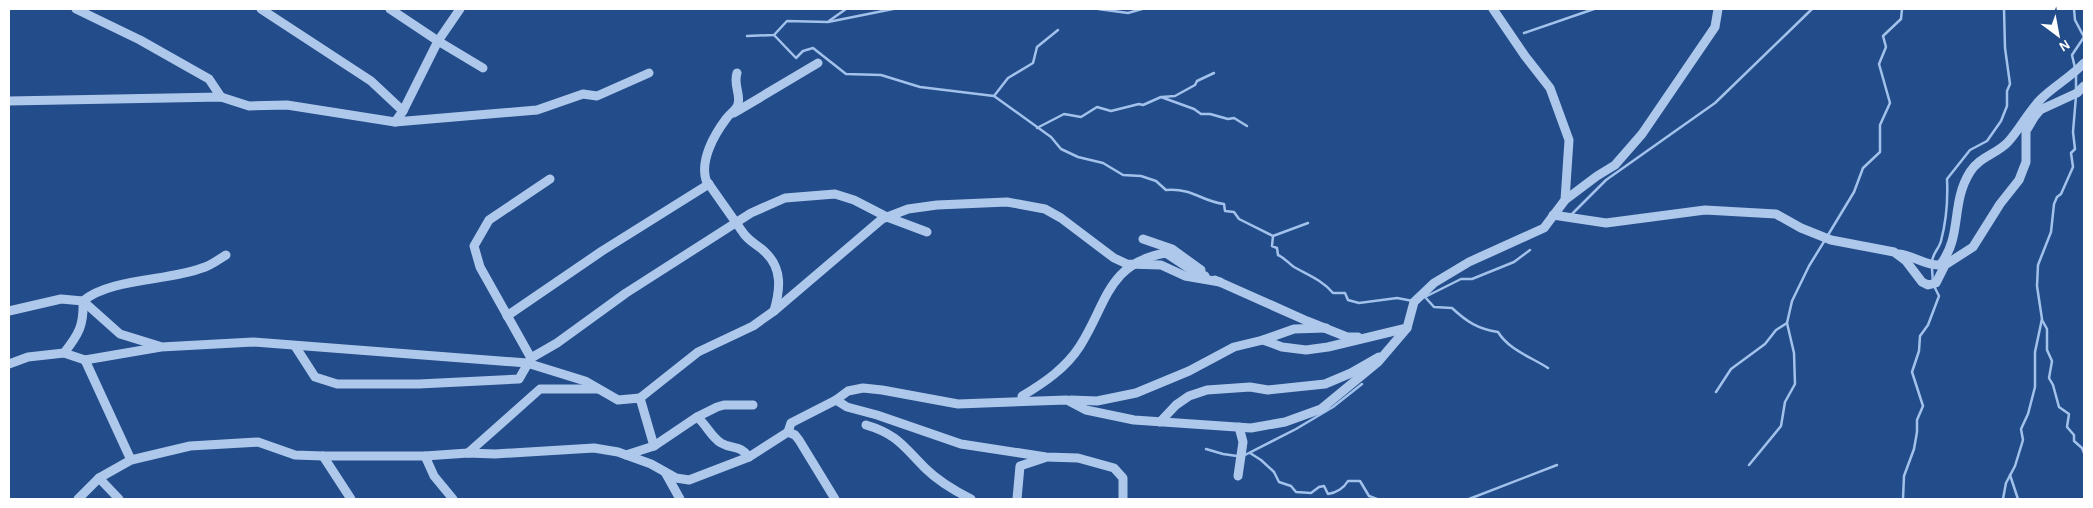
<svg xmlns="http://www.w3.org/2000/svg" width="2093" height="508" font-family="'Alegreya Sans',sans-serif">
	<rect width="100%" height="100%" fill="#224c8a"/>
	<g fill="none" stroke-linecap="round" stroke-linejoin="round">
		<g stroke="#a2c2ec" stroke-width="2.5">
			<polyline points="1098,9 1128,13 1142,9"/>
			<polyline points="2074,9 2075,20 2084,37 2072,55 2075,68"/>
			<polyline points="829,21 846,9"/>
			<polyline points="1524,33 1594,9"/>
			<polyline points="774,35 796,58 803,51 813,48 846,74 881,75 920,87 994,96 1008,78 1033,63 1037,47 1058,30"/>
			<polyline points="747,36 774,35 787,21 828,22 893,9"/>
			<polyline points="2076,90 2076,73"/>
			<path d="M994 96 1051 137 1061 149 1078 157 1103 163 1123 175 1141 176 1156 181 1166 190C1194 188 1200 201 1224 204L1225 211 1234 212 1239 219 1273 236 1308 223"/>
			<polyline points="1162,97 1175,96 1195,85 1197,81 1214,73"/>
			<polyline points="1037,128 1064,114 1081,117 1097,107 1111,111 1139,104 1143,105 1161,97 1194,109 1201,114 1210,114 1228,119 1234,118 1247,126"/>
			<polyline points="1572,214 1606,180 1715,103 1812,9"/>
			<polyline points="1828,235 1854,192 1863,168 1880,152 1880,125 1890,103 1879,64 1886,47 1883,36 1901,19 1902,9"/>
			<path d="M1273 236 1272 246 1277 248 1278 255C1285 258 1288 263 1294 267 1308 275 1322 280 1333 293H1345L1348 300 1359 303 1397 298 1413 301"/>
			<path d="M1932 262C1932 254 1939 249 1941 241 1946 222 1948 199 1947 179L1970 150 1987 141 2001 121 2007 106V91L2010 84 2005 48 2004 9"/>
			<polyline points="1425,297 1461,279 1472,279 1514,262 1530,250"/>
			<path d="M1425 297 1434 307 1452 308C1467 322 1478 329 1498 332 1509 350 1531 357 1548 368"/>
			<polyline points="2042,320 2047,329 2047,350 2052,361 2049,378 2053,385 2059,407 2069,414 2067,427 2074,435 2074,441 2082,448 2084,453"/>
			<polyline points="1716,392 1731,369 1765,344 1776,330 1787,323"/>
			<polyline points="1206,449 1223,454 1237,456"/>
			<path d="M1250 453 1261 460 1274 472 1279 482 1291 486 1296 492 1311 493 1319 487 1324 486 1328 494C1336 493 1344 488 1348 481H1360L1369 496 1377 499"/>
			<polyline points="1245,455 1296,429 1333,407 1362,384"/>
			<polyline points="1749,465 1781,426 1785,402 1795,384 1794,353 1787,323 1792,301 1809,266 1825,240"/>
			<polyline points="2010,475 2018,499"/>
			<polyline points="1469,499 1557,465"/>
			<polyline points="1903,499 1904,476 1914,449 1917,432 1917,420 1923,406 1912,372 1919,351 1920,336 1928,325 1939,296 1933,284 1932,268"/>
			<polyline points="2003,499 2006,483 2015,466 2023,440 2021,429 2028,414 2035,387 2035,352 2042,319 2037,286 2038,265 2051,232 2054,204 2057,197 2061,194 2073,167 2071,153 2075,149 2073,132 2076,96"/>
		</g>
		<g stroke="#aec8eb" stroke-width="9">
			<polyline points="76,9 140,40 209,79 221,97"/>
			<polyline points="261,9 371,81 403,111"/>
			<polyline points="460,9 438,41 483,68"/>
			<polyline points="9,101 221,97 249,106 287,105 395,122 403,111 438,41 390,9"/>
			<polyline points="734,113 818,63"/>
			<polyline points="395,122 537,110 583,94 597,96 649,73"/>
			<polyline points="1565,200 1597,176 1615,165 1642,134 1715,27 1718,9"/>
			<polyline points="1553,215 1606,223 1705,210 1776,214 1801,228 1831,240 1894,252 1906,261 1922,282 1928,285 1936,283 1945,265 1973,247 2000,204 2019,180 2026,162 2026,131 2035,116 2040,110 2077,93 2084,86"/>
			<polyline points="1143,239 1172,249 1201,270"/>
			<path d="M1899 254C1913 255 1925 266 1940 265 1963 236 1950 204 1970 172 1979 157 1997 154 2008 142 2020 129 2028 112 2041 99 2054 86 2071 77 2084 63"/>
			<polyline points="1215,280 1307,321 1347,337 1358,337"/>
			<polyline points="9,311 61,299 83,301 120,334 159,346"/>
			<polyline points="774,311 882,219 908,209 937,205 1007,202 1045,209 1061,218 1114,258 1127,264 1161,265 1185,276 1220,282"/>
			<polyline points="507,316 602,251 709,184"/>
			<polyline points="1326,328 1294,329 1263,340 1282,347 1306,350 1328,347 1407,328 1414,302 1434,283 1469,262 1544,228 1565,200 1569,140 1550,88 1525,56 1493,9"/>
			<polyline points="295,346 315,377 337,384 419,384 519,379 531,358 557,343 626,293 751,213 785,198 835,194 854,200 887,217 927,232"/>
			<polyline points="64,353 85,360 161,347 253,342 527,363 585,381 618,400 640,398 654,446"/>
			<polyline points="531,358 480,267 474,246 489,220 550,179"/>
			<polyline points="85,360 131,460"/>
			<path d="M9 364 28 357 64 353C79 334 84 325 83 301 110 278 169 281 202 268 211 266 219 259 226 255"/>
			<path d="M1022 396C1044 383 1066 368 1080 346 1107 304 1107 263 1166 253L1193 271 1205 276"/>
			<path d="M640 398 698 352 753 326 774 311C780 290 783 269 765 252 758 245 750 242 744 234L706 180C700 160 714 135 726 119 730 113 737 110 738 104 741 94 733 85 737 73"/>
			<polyline points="836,400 847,407 877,415 961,444 1046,457 1078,458 1114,468 1123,478 1123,499"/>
			<polyline points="1071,400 1097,401 1136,393 1189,371 1234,347 1263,340"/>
			<path d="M697 417C706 424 711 437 721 443 733 450 739 444 749 457"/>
			<polyline points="1160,422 1176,405 1189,396 1207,390 1250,387 1268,390 1325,384 1351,373 1379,357"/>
			<path d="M866 425C897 434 904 447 925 468 938 481 955 491 971 499"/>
			<polyline points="788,432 795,435 799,440 835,499"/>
			<polyline points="468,453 540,389 598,389"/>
			<polyline points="626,455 654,446 697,417 717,407 724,405 753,405"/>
			<polyline points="323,456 351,499"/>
			<polyline points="425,456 434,476 453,499"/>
			<polyline points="665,472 680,499"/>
			<polyline points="1238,476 1243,442 1239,427"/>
			<polyline points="99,478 119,499"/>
			<polyline points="78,499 99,478 131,460 190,446 258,442 295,455 323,456 425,456 468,453 495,454 594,448 618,452 651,464 676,478 689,480 749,457 788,432 791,423 836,400 848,391 863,388 882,390 958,404 1067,400 1086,410 1134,420 1251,428 1285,422 1321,409 1378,362 1407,328"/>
			<polyline points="1017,499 1020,466 1044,458"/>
		</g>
	</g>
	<rect width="2093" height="508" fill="none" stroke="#ffffff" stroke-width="20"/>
	<g transform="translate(2058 35) rotate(148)" stroke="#224c8a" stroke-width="4" paint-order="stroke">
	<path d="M0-4L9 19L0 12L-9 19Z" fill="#ffffff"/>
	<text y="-8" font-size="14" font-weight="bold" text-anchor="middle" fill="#ffffff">N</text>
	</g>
</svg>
